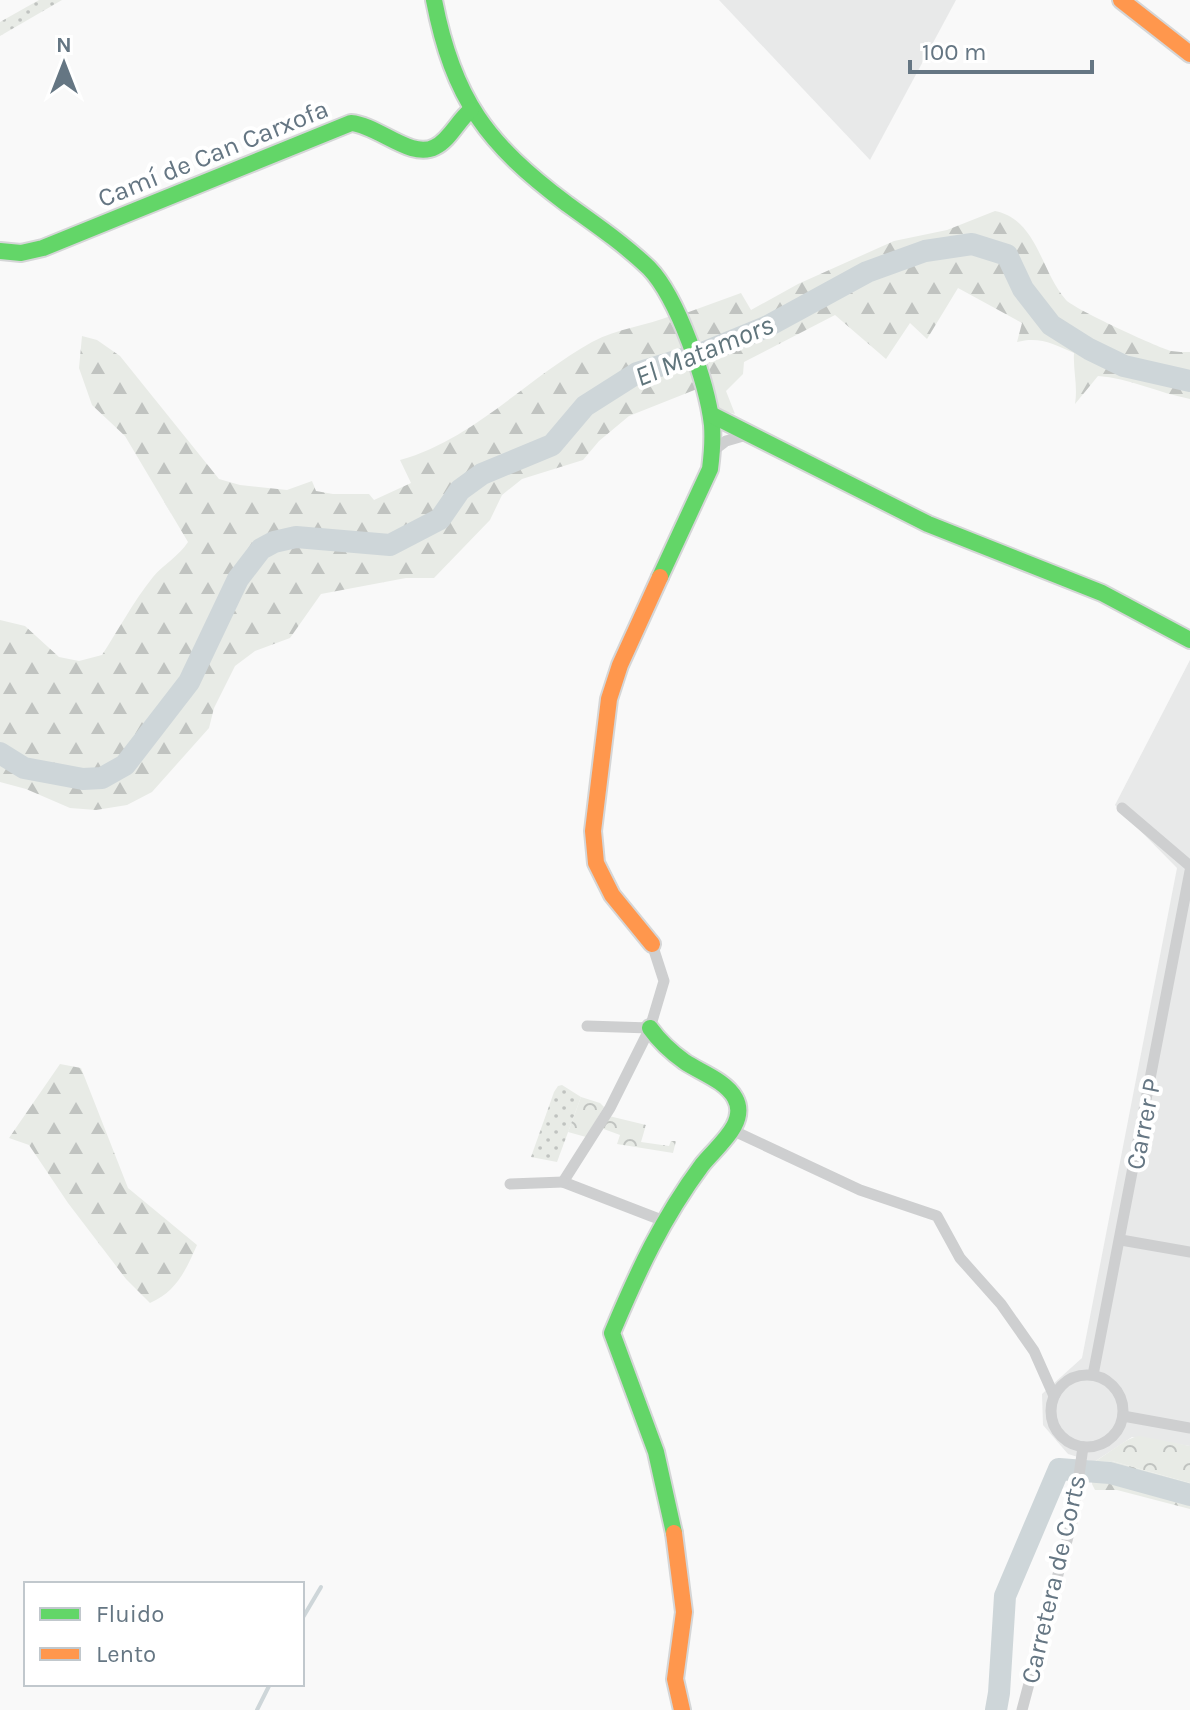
<svg xmlns="http://www.w3.org/2000/svg" width="1190" height="1710" font-family="Karla,sans-serif">
	<defs>
		<pattern id="grass-dots" width="8" height="8" patternUnits="userSpaceOnUse" patternTransform="scale(2)"><rect width="8" height="8" fill="#e8ebe6"/><path d="M2 2h.1M6 6h.1" fill="none" stroke="#c0c3c0" stroke-width="1.8" stroke-linecap="round"/></pattern>
		<pattern id="forest-firs" width="22" height="20" patternUnits="userSpaceOnUse" patternTransform="scale(2)"><rect width="22" height="20" fill="#e8ebe6"/><path d="M5 1l3.5 6h-7zM16 11l3.5 6h-7z" fill="#c0c3c0"/></pattern>
		<pattern id="park-crowns" width="20" height="18" patternUnits="userSpaceOnUse" patternTransform="scale(2)"><rect width="20" height="18" fill="#e8ebe6"/><path d="M2 6a3 3 0 1 1 6 0M12 15a3 3 0 1 1 6 0" fill="none" stroke="#c0c3c0"/></pattern>
	</defs>
	<rect width="100%" height="100%" fill="#f9f9f9"/>
	<g fill="#e8e9e9">
		<polygon points="719,0 956,0 870,160"/>
		<polygon points="1190,660 1190,1446 1132,1437 1094,1462 1068,1454 1043,1425 1042,1394 1082,1358 1177,868 1115,805"/>
	</g>
	<g fill="url(#grass-dots)">
		<polygon points="39,0 62,0 0,36 0,22"/>
		<polygon points="562,1085 581,1097 557,1162 531,1157 554,1092 558,1086"/>
	</g>
	<g fill="url(#forest-firs)">
		<path d="M995 211C1037 219 1041 272 1066 300 1074 309 1157 347 1171 351 1177 352 1184 352 1190 352V399C1159 393 1128 378 1098 376L1075 404C1078 386 1073 371 1074 353 1054 344 1039 336 1017 342L1022 323 958 288 927 339 910 323 886 359 835 315 744 362 743 374 726 391 735 414 719 410 686 313 741 293 751 310 798 284 894 241 947 230Z"/>
		<path d="M673 315 697 389 629 416 599 441 583 460 522 479 502 495 490 520 434 578H406L321 594 290 638 255 651 235 666 214 708 209 728 152 792 127 805 96 810 70 808 26 789 0 782V620L25 626 59 657 79 661 102 655C119 629 133 602 153 577 164 564 179 556 188 542L125 436 92 405 79 368 82 336 97 340 120 356 219 479 240 485 287 490 312 481 316 491 333 494H369L374 500 411 483 400 460C474 439 526 379 592 342 618 328 646 326 673 315Z"/>
		<path d="M60 1064 81 1068 128 1188 197 1245C186 1270 176 1292 150 1303L126 1279 68 1203 29 1145 9 1138Z"/>
		<polygon points="1112,1461 1190,1483 1190,1509 1117,1490 1095,1490 1092,1484 1094,1462"/>
	</g>
	<g fill="url(#park-crowns)">
		<polygon points="581,1097 600,1103 604,1107 586,1137 568,1132"/>
		<polygon points="609,1116 646,1125 641,1142 669,1146 671,1141 676,1141 673,1153 617,1144 620,1135 601,1128"/>
		<path d="M1140 1436 1190 1446V1483L1112 1461 1094 1462C1108 1454 1127 1437 1140 1436Z"/>
	</g>
	<g fill="none" stroke-linecap="round" stroke-linejoin="round">
		<g stroke="#ced6d9" stroke-width="4">
			<polyline points="302,1619 321,1587"/>
			<polyline points="257,1710 270,1684"/>
		</g>
		<g stroke="#ced6d9" stroke-width="22">
			<polyline points="0,753 24,768 83,779 102,778 125,765 189,682 238,579 261,549 274,542 296,537 390,545 440,519 460,490 482,474 552,445 585,406 637,373 705,352 766,327 867,272 925,251 972,244 1007,255 1023,289 1051,325 1089,349 1124,366 1190,381"/>
			<polyline points="996,1710 999,1693 1005,1596 1059,1469 1110,1473 1190,1495"/>
		</g>
		<defs>
			<g id="fast">
				<path d="M434 0C453 99 487 144 567 204 595 224 624 244 649 268 678 298 707 383 712 425 713 440 712 454 710 469L660 577"/>
				<path d="M0 251 21 253 43 248 351 123C378 125 411 160 435 147 450 140 458 120 471 110"/>
				<polyline points="712,415 928,524 1102,593 1190,640"/>
				<path d="M650 1028C660 1042 671 1052 685 1062 700 1072 726 1081 735 1098 749 1123 716 1147 702 1165 662 1219 638 1271 612 1333L656 1452 674 1533"/>
			</g>
			<g id="slow">
				<polyline points="1121,0 1190,54"/>
				<polyline points="652,944 612,895 596,863 593,831 609,699 620,665 660,577"/>
				<polyline points="674,1533 684,1612 675,1679 682,1710"/>
			</g>
		</defs>
		<use href="#fast" stroke="#d5d6d7" stroke-width="20"/>
		<use href="#slow" stroke="#d5d6d7" stroke-width="20"/>
		<g stroke="#cecfd0" stroke-width="11">
			<polyline points="713,451 726,441 750,434"/>
			<polyline points="1122,808 1190,866"/>
			<polyline points="652,944 664,981 650,1028 610,1108 563,1182 664,1221"/>
			<polyline points="587,1026 650,1028"/>
			<polyline points="732,1130 860,1190 937,1216 960,1258 1001,1304 1034,1351 1054,1396"/>
			<polyline points="510,1184 563,1182"/>
			<polyline points="1121,1240 1190,1252"/>
			<polyline points="1093,1375 1190,871"/>
			<circle cx="1087" cy="1411" r="36"/>
			<polyline points="1123,1416 1190,1428"/>
			<polyline points="1022,1710 1073,1518 1083,1447"/>
		</g>
		<use href="#fast" stroke="#63d668" stroke-width="16"/>
		<use href="#slow" stroke="#ff974d" stroke-width="16"/>
	</g>
	<g text-anchor="middle" stroke-width="8" stroke-linejoin="round" paint-order="stroke">
		<g font-size="26" fill="#657683" stroke="#fff">
			<text transform="translate(213 153) rotate(-22)" y="9">Camí de Can Carxofa</text>
			<text transform="translate(1143 1124) rotate(-79)" y="9">Carrer P</text>
			<text transform="translate(1053 1579) rotate(-77)" y="9">Carretera de Corts</text>
		</g>
		<g font-size="28" font-style="italic" fill="#60757c" stroke="#fff">
			<text transform="translate(704 350) rotate(-22)" y="10">El Matamors</text>
		</g>
	</g>
	<rect x="24" y="1582" width="280" height="104" fill="#ffffff" stroke="#c1c8cd" stroke-width="2"/>
	<rect x="40" y="1608" width="40" height="12" fill="#63d668" stroke="#c1c8cd" stroke-width="2"/>
	<text x="96" y="1622" font-size="24" fill="#657683">Fluido</text>
	<rect x="40" y="1648" width="40" height="12" fill="#ff974d" stroke="#c1c8cd" stroke-width="2"/>
	<text x="96" y="1662" font-size="24" fill="#657683">Lento</text>
	<g transform="translate(64 64)" stroke="#ffffff" stroke-width="6" paint-order="stroke">
	<path d="M0-6L14 30L0 20L-14 30Z" fill="#657683"/>
	<text y="-12" font-size="22" font-weight="bold" text-anchor="middle" fill="#657683">N</text>
	</g>
	<path d="M910 60v12h182v-12" fill="none" stroke="#657683" stroke-width="4"/>
	<text x="922" y="60" font-size="24" fill="#657683" stroke="#ffffff" stroke-width="6" paint-order="stroke">100 m</text>
</svg>
